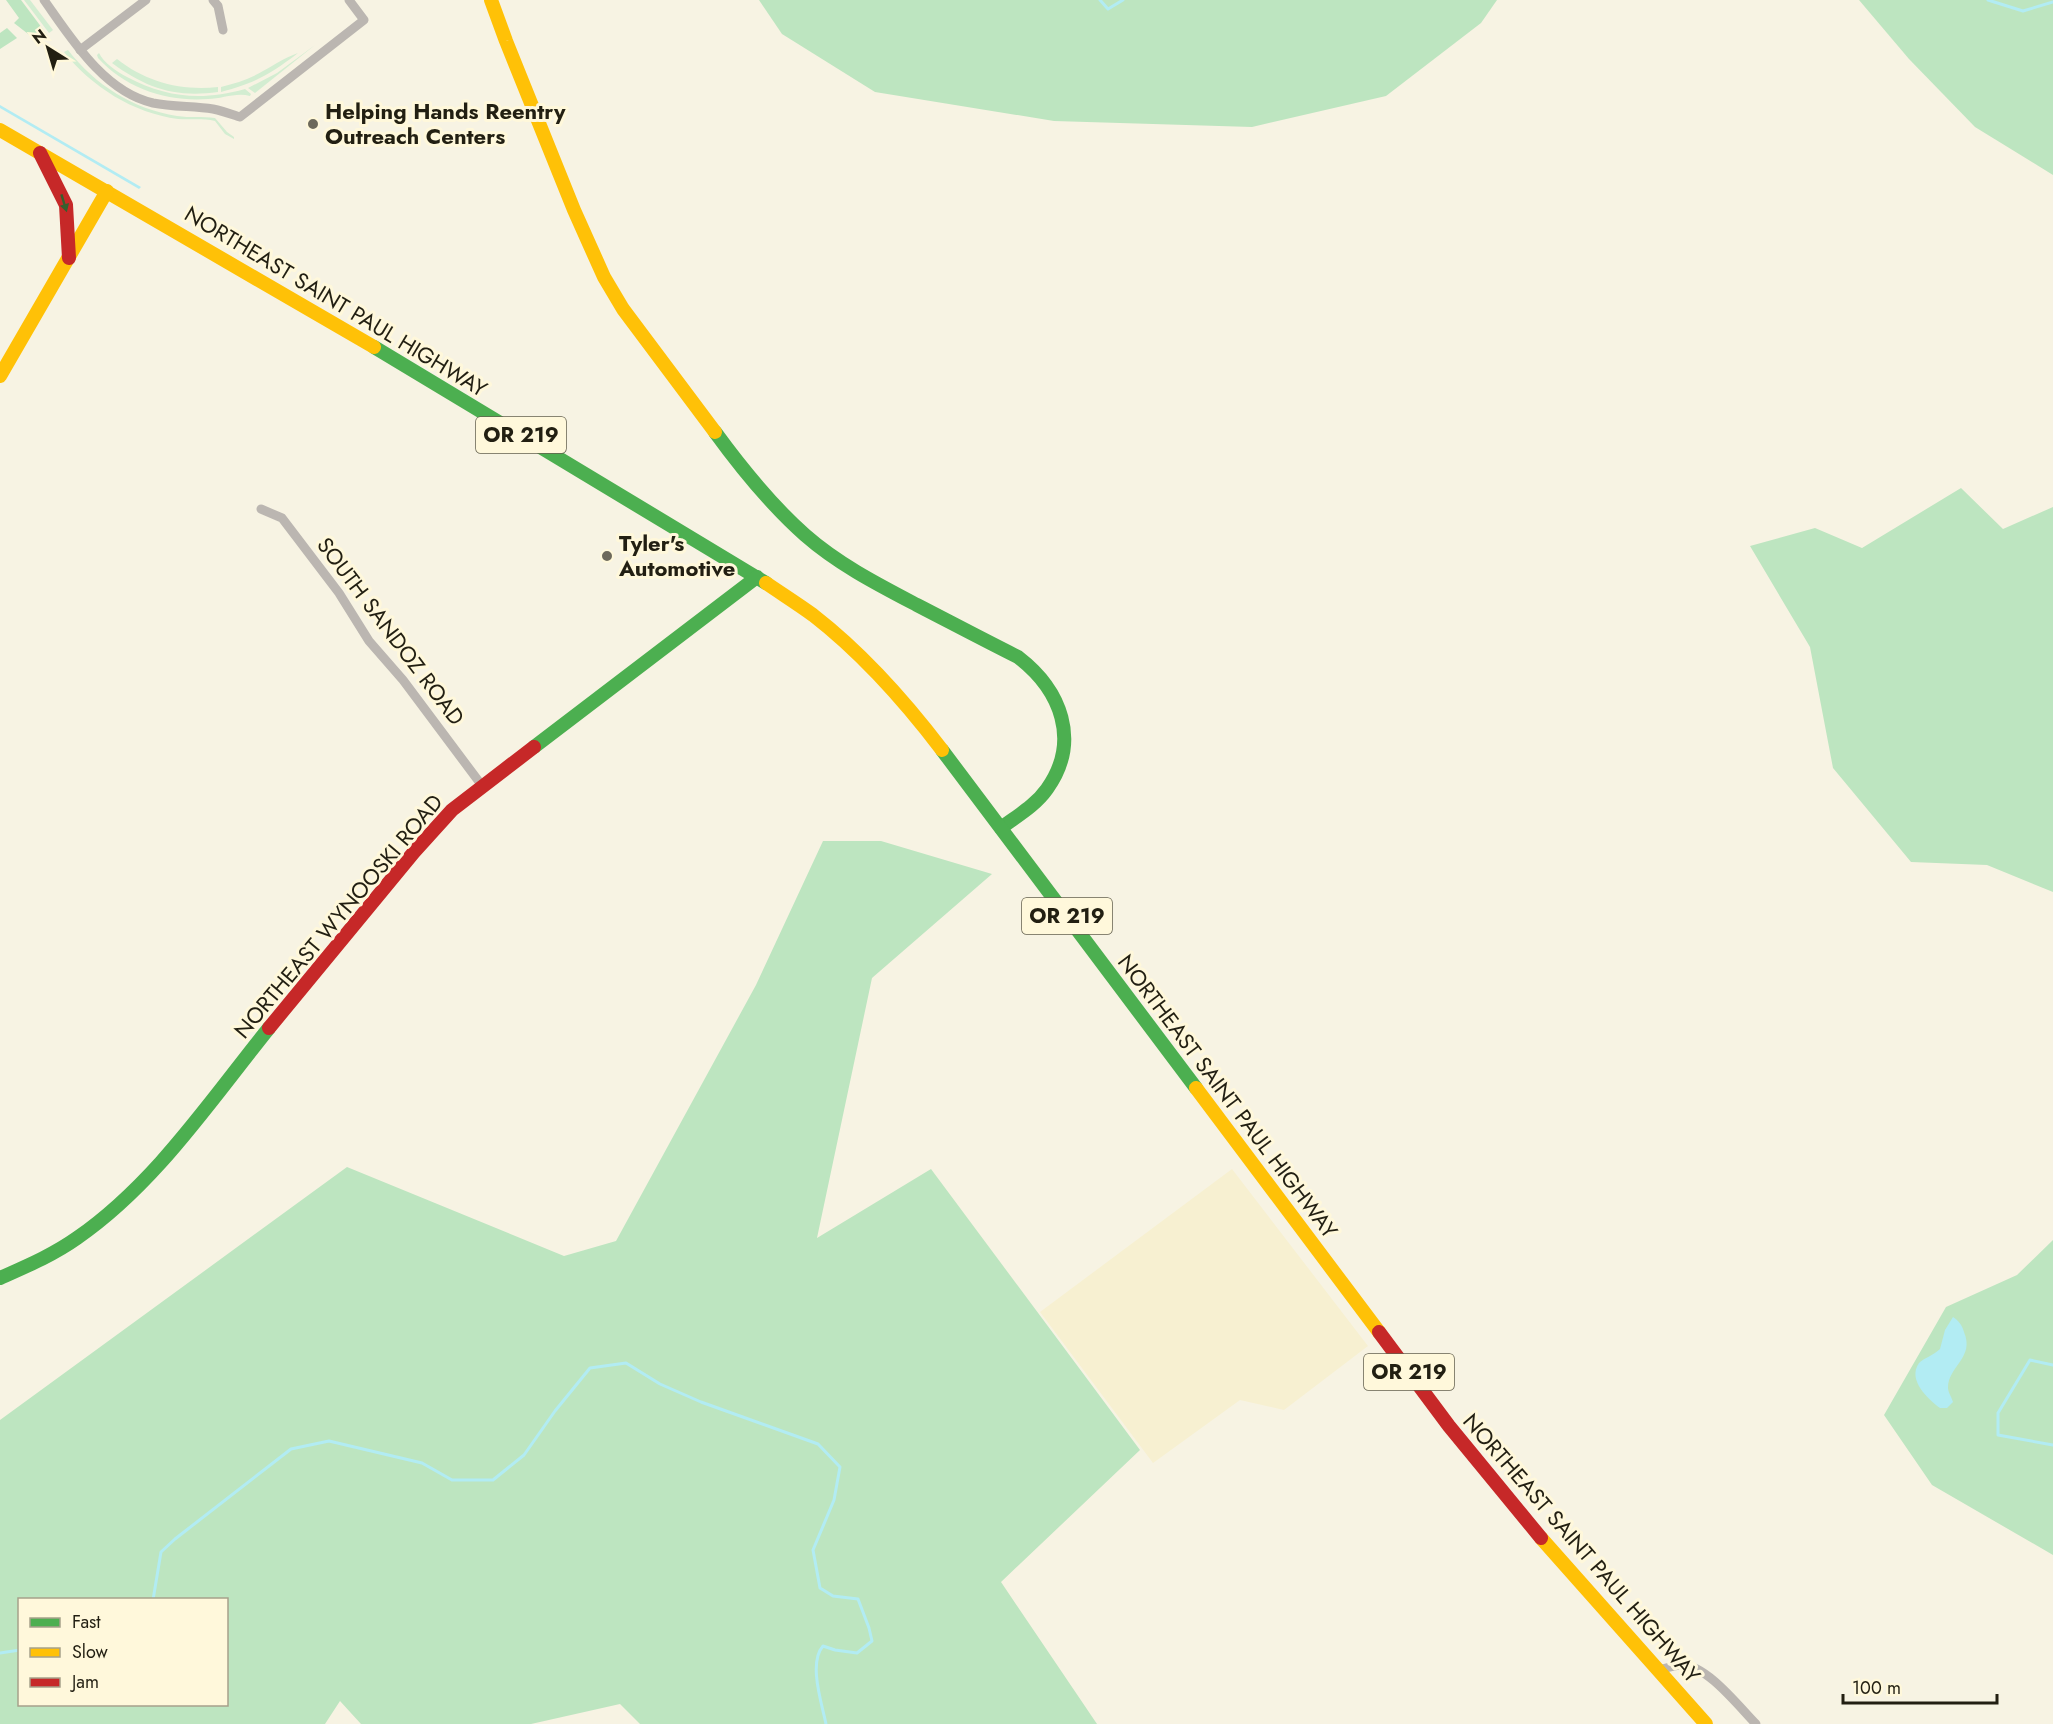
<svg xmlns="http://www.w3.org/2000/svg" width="2053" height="1724" font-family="Jost,sans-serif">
	<rect width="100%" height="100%" fill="#f7f3e3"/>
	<polygon fill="#f7f0d1" points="1232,1169 1368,1346 1284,1410 1240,1400 1153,1463 1040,1312"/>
	<g fill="#d3edd1">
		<polygon points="24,0 30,0 53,30 49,33"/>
		<polygon points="315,45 255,93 248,88 277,73"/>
		<path d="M68 50C95 85 133 109 177 116 190 118 202 116 215 118L227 132 234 137V139L225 134 215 121C203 118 190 120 178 119 133 113 92 87 64 52Z"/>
		<path d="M99 53C104 63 116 71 127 77 167 98 202 101 245 89L251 94 250 96C236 92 222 99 208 99 168 102 126 89 98 58L97 55Z"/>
		<path d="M298 53C271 74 255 83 221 92V87C236 83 250 79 263 71 276 64 284 58 298 53Z"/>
		<path d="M117 59C146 82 181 91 218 87V92C175 98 146 88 112 63Z"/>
	</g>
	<g fill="#bde5c0" fill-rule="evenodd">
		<polygon points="6,0 21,0 48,36 43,39 32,37 14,23 19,18"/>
		<polygon points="759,0 1497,0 1481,23 1386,96 1252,127 1054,121 875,92 782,34"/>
		<polygon points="1859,0 2053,0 2053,175 1975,127 1909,59"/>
		<polygon points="7,28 17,38 0,49 0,33"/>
		<polygon points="1961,488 2003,529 2053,507 2053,892 1987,865 1911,862 1833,768 1810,647 1750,546 1815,528 1862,548"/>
		<path d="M823 841H881L992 874 872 978 817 1238 931 1169 1140 1450 1001 1582 1097 1724H640L620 1704 531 1724H361L340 1701 325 1724H0V1420L347 1167 564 1256 616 1241 756 985ZM20 1600H226V1704H20Z"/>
		<polygon points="2053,1240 2053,1555 1932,1485 1884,1415 1946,1307 2017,1275"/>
	</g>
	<g fill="#b2ecf3">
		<polygon points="0,105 141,187 139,189 0,108"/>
		<path d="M1953 1317C1959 1321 1962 1325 1964 1332 1975 1358 1948 1366 1948 1388 1948 1392 1952 1398 1953 1402L1947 1408H1940C1928 1399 1907 1380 1919 1363 1924 1358 1934 1355 1940 1349L1945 1330Z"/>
	</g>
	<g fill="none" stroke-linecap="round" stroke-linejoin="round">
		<g stroke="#b2ecf3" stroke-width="3">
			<polyline points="1100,0 1108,9 1123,0"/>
			<polyline points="1988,0 2023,11 2053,2"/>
			<polyline points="2053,1365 2030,1360 1998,1413 1998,1435 2053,1445"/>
			<path d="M153 1600 161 1552 175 1539 291 1449 329 1441 422 1463 452 1480H493L524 1455 555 1411 590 1368 626 1363 660 1384 701 1402 818 1444 840 1467 834 1500 813 1550 820 1588 833 1596 858 1599 869 1628 872 1641 857 1653 835 1650 823 1646C808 1663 822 1704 826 1724"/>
			<polyline points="0,1653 20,1650"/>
		</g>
		<g stroke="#bbb6b1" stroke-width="9">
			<path d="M44 0C71 38 104 92 153 103 173 107 194 106 213 109 223 111 231 114 240 117L364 20 349 0"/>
			<polyline points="213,0 218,6 223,30"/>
			<polyline points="80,50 146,0"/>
			<polyline points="261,509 282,518 339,593 369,641 403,680 483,787"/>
			<path d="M1659 1670C1666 1668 1675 1665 1682 1665 1706 1664 1740 1708 1756 1724"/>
		</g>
		<g stroke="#4caf50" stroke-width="14">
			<polyline points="374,347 766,583"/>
			<path d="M715 432C742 469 770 504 805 535 838 564 877 584 917 605 950 622 984 640 1018 657 1061 690 1081 741 1047 789 1035 806 1017 816 1001 828"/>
			<polyline points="534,747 757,577"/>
			<polyline points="942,750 1196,1088"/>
			<path d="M0 1278C27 1266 53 1255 77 1238 155 1184 210 1101 269 1028"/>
		</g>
		<g stroke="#ffc107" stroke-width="14">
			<polyline points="491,0 506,41 574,210 604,277 623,309 715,432"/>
			<polyline points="0,130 374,347"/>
			<polyline points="0,376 107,191"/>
			<path d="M766 583C782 594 798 604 813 615 862 653 904 700 942 750"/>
			<polyline points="1196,1088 1379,1332"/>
			<polyline points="1541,1538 1706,1724"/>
		</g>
		<g stroke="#c62828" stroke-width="14">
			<polyline points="40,153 66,205 69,258"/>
			<polyline points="269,1028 414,852 452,810 534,747"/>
			<polyline points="1379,1332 1449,1426 1541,1538"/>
		</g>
	</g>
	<defs><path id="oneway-solid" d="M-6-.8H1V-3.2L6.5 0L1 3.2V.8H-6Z" transform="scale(1.5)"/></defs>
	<use fill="#35602e" href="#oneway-solid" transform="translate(64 203) rotate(73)"/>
	<g fill="#6d695b" stroke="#fff8db" stroke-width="2">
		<circle cx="313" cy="124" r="6"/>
		<circle cx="607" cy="556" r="6"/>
	</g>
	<g text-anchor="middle" stroke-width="6" stroke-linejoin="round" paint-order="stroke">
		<g fill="#fff8db" stroke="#64604e" stroke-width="1.5">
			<rect x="476" y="417" width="90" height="36" rx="4.5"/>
			<rect x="1022" y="898" width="90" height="36" rx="4.5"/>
			<rect x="1364" y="1354" width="90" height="36" rx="4.5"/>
		</g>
		<g font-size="21" font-weight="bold" fill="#221f12">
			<text x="521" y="442">OR 219</text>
			<text x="1067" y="923">OR 219</text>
			<text x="1409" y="1379">OR 219</text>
		</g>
		<g font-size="22" font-weight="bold" fill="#221f12" stroke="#fff8db" text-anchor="start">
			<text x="325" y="119">Helping Hands Reentry<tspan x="325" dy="25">Outreach Centers</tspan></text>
			<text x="619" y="551">Tyler's<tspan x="619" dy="25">Automotive</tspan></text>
		</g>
		<g font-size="22" fill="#221f12" stroke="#fff8db">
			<text transform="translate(336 301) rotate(31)" y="8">NORTHEAST SAINT PAUL HIGHWAY</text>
			<text transform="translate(391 631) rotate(53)" y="8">SOUTH SANDOZ ROAD</text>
			<text transform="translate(338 916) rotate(-50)" y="8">NORTHEAST WYNOOSKI ROAD</text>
			<text transform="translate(1228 1096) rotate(53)" y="8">NORTHEAST SAINT PAUL HIGHWAY</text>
			<text transform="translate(1582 1548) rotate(49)" y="8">NORTHEAST SAINT PAUL HIGHWAY</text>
		</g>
	</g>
	<rect x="18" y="1598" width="210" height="108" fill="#fff8db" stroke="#a7a18b" stroke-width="1.5"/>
	<rect x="30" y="1618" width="30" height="9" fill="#4caf50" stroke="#a7a18b" stroke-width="1.5"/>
	<text x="72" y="1628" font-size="18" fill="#221f12">Fast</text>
	<rect x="30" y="1648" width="30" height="9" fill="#ffc107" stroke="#a7a18b" stroke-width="1.5"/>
	<text x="72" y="1658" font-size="18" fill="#221f12">Slow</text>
	<rect x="30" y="1678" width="30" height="9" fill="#c62828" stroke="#a7a18b" stroke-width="1.5"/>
	<text x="72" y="1688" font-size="18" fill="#221f12">Jam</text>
	<g transform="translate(48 48) rotate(323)" stroke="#fff8db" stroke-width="4.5" paint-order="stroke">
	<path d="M0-4.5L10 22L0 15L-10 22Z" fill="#221f12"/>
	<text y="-9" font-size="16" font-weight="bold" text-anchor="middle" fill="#221f12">N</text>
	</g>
	<path d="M1843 1694v9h154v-9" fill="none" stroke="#221f12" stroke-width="3"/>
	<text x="1852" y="1694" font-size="18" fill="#221f12" stroke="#fff8db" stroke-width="4.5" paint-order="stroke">100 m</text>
</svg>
